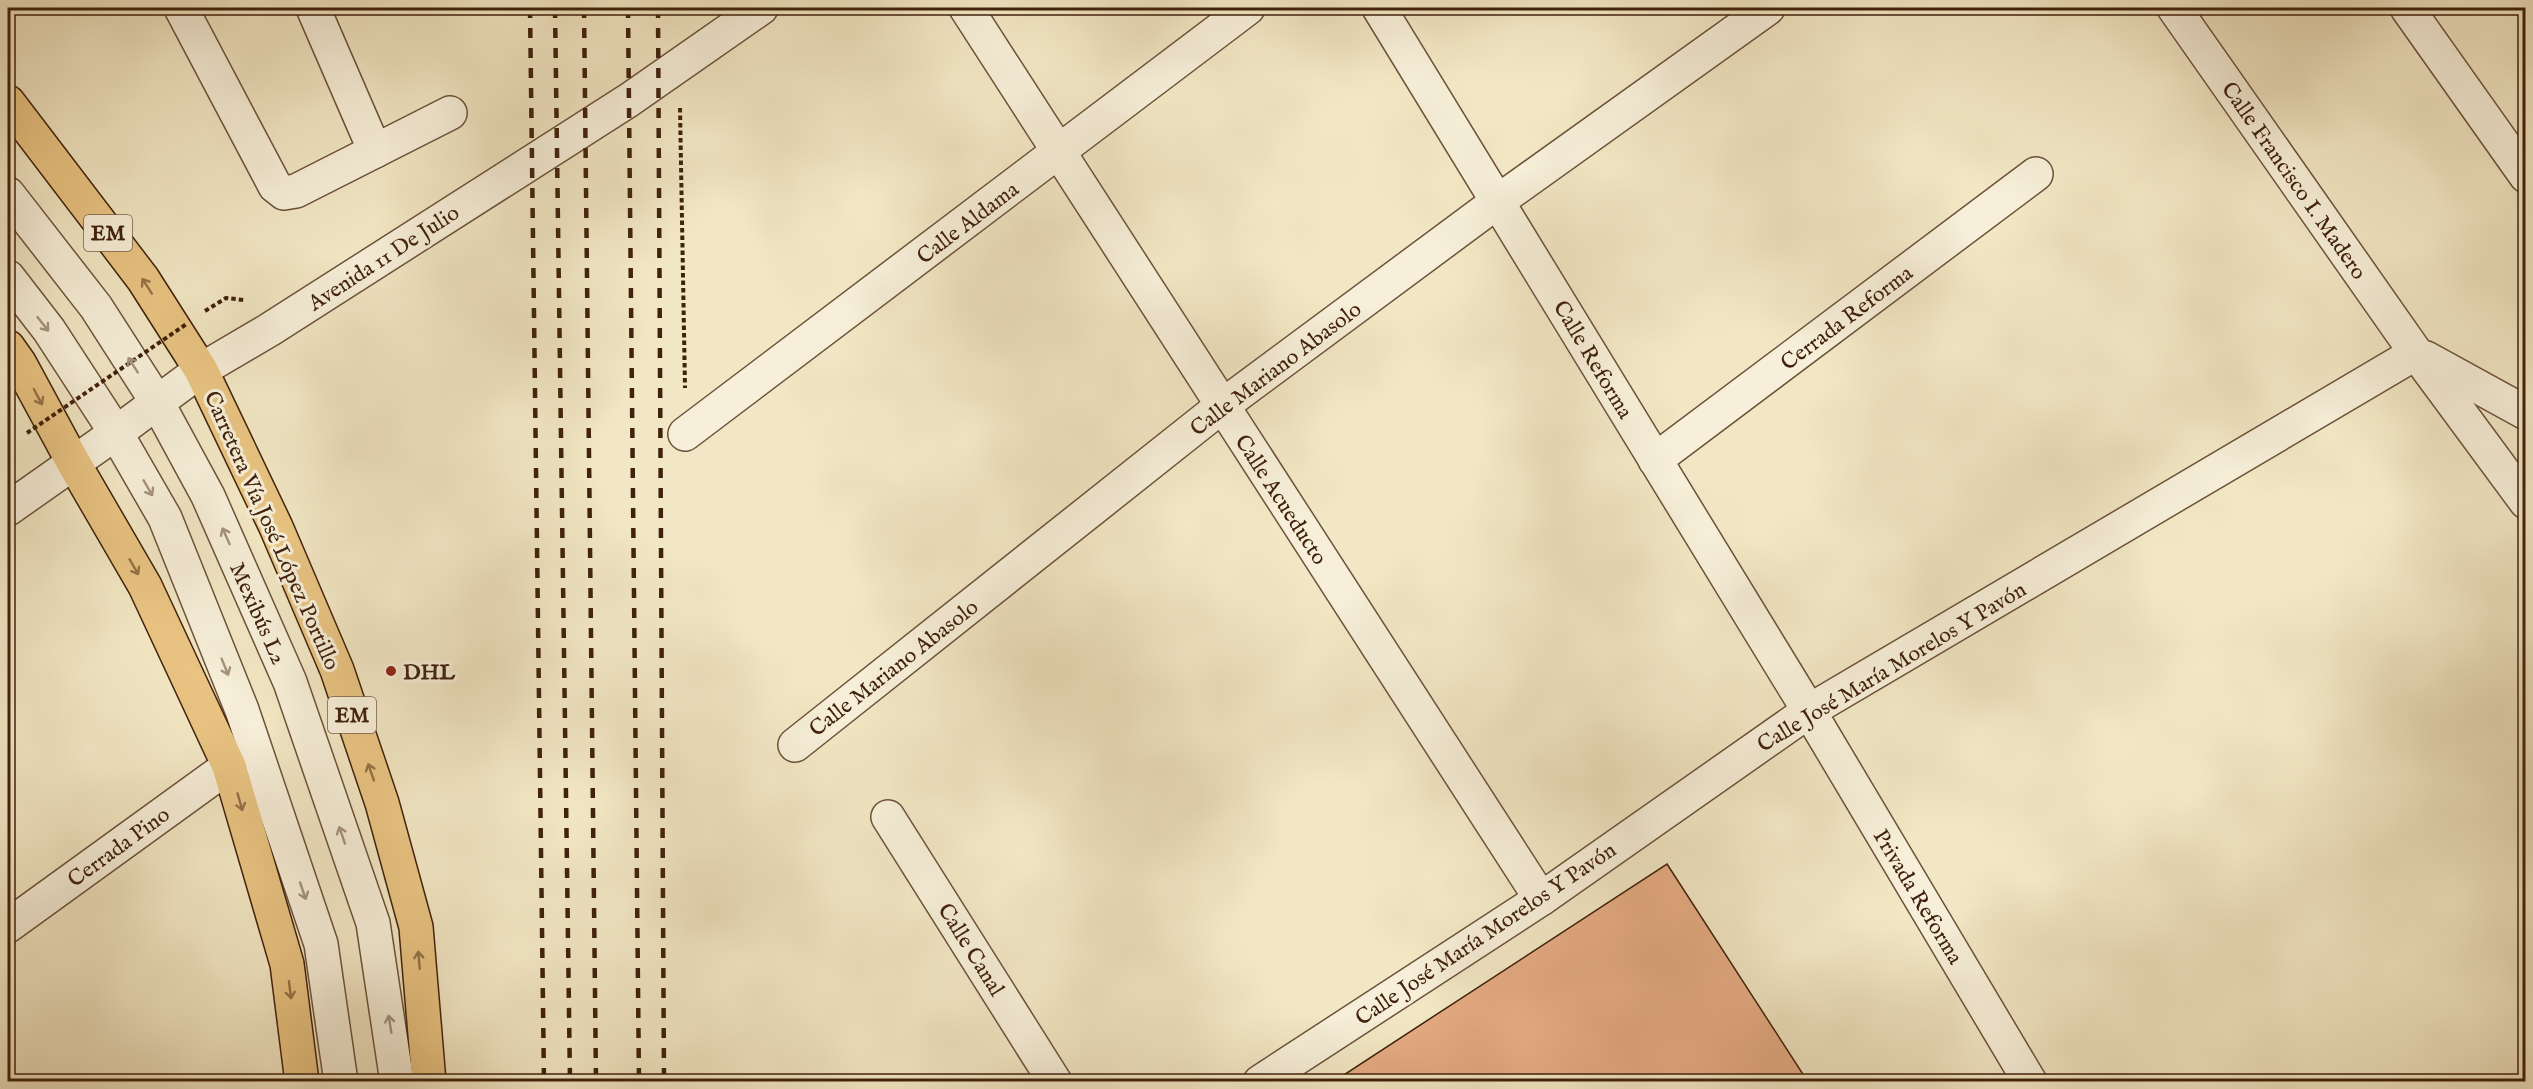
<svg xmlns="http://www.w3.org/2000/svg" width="2533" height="1089" font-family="'IM FELL English',serif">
	<rect width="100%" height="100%" fill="#f2e7c4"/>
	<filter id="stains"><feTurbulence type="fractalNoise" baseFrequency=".00333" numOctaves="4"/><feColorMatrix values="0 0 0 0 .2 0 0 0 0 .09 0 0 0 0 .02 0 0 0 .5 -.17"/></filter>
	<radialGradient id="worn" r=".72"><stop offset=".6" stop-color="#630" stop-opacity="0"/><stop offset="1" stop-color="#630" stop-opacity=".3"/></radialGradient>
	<polygon fill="#e5ab83" stroke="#40210c" stroke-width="1.5" points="1667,864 1808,1082 1333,1082"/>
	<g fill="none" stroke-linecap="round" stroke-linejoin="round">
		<defs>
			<g id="minor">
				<polyline points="181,8 275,186 284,193 296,191 450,113"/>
				<polyline points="313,8 375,151"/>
				<polyline points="966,8 1541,899"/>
				<polyline points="1379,8 1809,711 2030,1082"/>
				<polyline points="2174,8 2416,353 2526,502"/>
				<polyline points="2407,8 2526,176"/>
				<polyline points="8,194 96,307 157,402 208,496 290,682 373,923 397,1082"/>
				<polyline points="8,277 49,330 116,433 165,518 242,710 321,944 341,1082"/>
				<polyline points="2426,358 2526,413"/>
				<polyline points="685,434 1248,8"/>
				<polyline points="1655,460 2036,174"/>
				<polyline points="8,509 116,433 201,370 269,330 629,100 761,8"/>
				<polyline points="795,745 1222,406 1497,202 1768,8"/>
				<polyline points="888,817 1055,1082"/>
				<polyline points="8,926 229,766"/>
				<polyline points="1260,1082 1541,899 1809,711 2416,353"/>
			</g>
			<g id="major">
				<polyline points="8,102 143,279 201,370 276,527 337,670 382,803 416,927 429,1082"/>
				<polyline points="8,347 20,364 73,462 145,586 229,766 287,964 302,1082"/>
			</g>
		</defs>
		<use href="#minor" stroke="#6c523a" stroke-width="36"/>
		<use href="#major" stroke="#40210c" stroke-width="36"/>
		<g stroke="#40210c" stroke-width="4" stroke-dasharray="4.5 3" stroke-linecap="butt">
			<polyline points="680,108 685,388"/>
			<polyline points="205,311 226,298 244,300"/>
		</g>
		<use href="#minor" stroke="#f7efd9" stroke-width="33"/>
		<use href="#major" stroke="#e9c482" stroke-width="33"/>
		<g stroke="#40210c" stroke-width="4.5" stroke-dasharray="10 10" stroke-linecap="butt">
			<polyline points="530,8 544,1082"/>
			<polyline points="555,8 570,1082"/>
			<polyline points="584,8 596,1082"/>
			<polyline points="628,8 639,1082"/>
			<polyline points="658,8 664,1082"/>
		</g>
		<polyline stroke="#40210c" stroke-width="4" stroke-dasharray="4.5 3" stroke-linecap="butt" points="27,433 188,323"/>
	</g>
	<defs><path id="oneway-shaft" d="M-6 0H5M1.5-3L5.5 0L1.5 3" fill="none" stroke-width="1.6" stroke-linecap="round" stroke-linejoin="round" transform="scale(1.5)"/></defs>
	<g stroke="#947247">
		<use href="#oneway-shaft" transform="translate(147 286) rotate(-123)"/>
		<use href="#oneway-shaft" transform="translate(38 397) rotate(62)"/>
		<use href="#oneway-shaft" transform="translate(134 567) rotate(60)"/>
		<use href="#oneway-shaft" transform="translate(371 772) rotate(-109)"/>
		<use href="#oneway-shaft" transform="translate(240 802) rotate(74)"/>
		<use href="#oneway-shaft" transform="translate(419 960) rotate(-95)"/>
		<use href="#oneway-shaft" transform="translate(290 990) rotate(83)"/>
	</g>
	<g stroke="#a5927d">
		<use href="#oneway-shaft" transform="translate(43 324) rotate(52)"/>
		<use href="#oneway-shaft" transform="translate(133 365) rotate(-123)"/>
		<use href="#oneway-shaft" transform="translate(148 488) rotate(60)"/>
		<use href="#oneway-shaft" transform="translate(226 536) rotate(-114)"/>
		<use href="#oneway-shaft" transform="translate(225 667) rotate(68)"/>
		<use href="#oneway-shaft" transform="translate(342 835) rotate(-109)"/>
		<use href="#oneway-shaft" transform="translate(303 891) rotate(71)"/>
		<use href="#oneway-shaft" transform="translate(390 1024) rotate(-99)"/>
	</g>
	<circle fill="#8f2418" stroke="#f7efd9" stroke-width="2" cx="391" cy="671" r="6"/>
	<g text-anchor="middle" stroke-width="6" stroke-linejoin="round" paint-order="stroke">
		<g fill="#f7efd9" stroke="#775f4a" stroke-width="1.5">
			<rect x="84" y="215" width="48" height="36" rx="4.5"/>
			<rect x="328" y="697" width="48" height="36" rx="4.5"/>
		</g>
		<g font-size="21" font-weight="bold" fill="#40210c">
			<text x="108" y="240">EM</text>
			<text x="352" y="722">EM</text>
		</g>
		<g font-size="22" fill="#40210c" stroke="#f7efd9">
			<text transform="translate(2295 180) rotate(55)" y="8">Calle Francisco I. Madero</text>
			<text transform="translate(967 222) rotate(-37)" y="8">Calle Aldama</text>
			<text transform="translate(383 257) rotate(-33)" y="8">Avenida 11 De Julio</text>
			<text transform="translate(1846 317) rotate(-37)" y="8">Cerrada Reforma</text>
			<text transform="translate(1594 359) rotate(59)" y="8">Calle Reforma</text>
			<text transform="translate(1275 368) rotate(-37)" y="8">Calle Mariano Abasolo</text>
			<text transform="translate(1282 499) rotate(57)" y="8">Calle Acueducto</text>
			<text transform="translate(273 530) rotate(66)" y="8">Carretera Vía José López Portillo</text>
			<text transform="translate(259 613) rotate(66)" y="8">Mexibús L2</text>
			<text transform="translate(1891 666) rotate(-31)" y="8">Calle José María Morelos Y Pavón</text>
			<text transform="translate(893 667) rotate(-38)" y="8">Calle Mariano Abasolo</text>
			<text transform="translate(118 846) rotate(-36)" y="8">Cerrada Pino</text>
			<text transform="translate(1919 896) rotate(59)" y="8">Privada Reforma</text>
			<text transform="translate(1485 933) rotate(-34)" y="8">Calle José María Morelos Y Pavón</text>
			<text transform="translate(972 949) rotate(58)" y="8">Calle Canal</text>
		</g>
		<g font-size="22" font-weight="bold" fill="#40210c" stroke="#f7efd9" text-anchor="start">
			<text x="403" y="679">DHL</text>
		</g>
	</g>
	<rect width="2533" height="1089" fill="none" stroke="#f2e7c4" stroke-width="30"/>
	<rect x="9" y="9" width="2515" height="1071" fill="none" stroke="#40210c" stroke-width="3"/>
	<rect x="15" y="15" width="2503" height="1059" fill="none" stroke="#40210c" stroke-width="1.5"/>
	<rect width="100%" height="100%" filter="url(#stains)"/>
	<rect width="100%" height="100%" fill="url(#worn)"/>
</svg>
